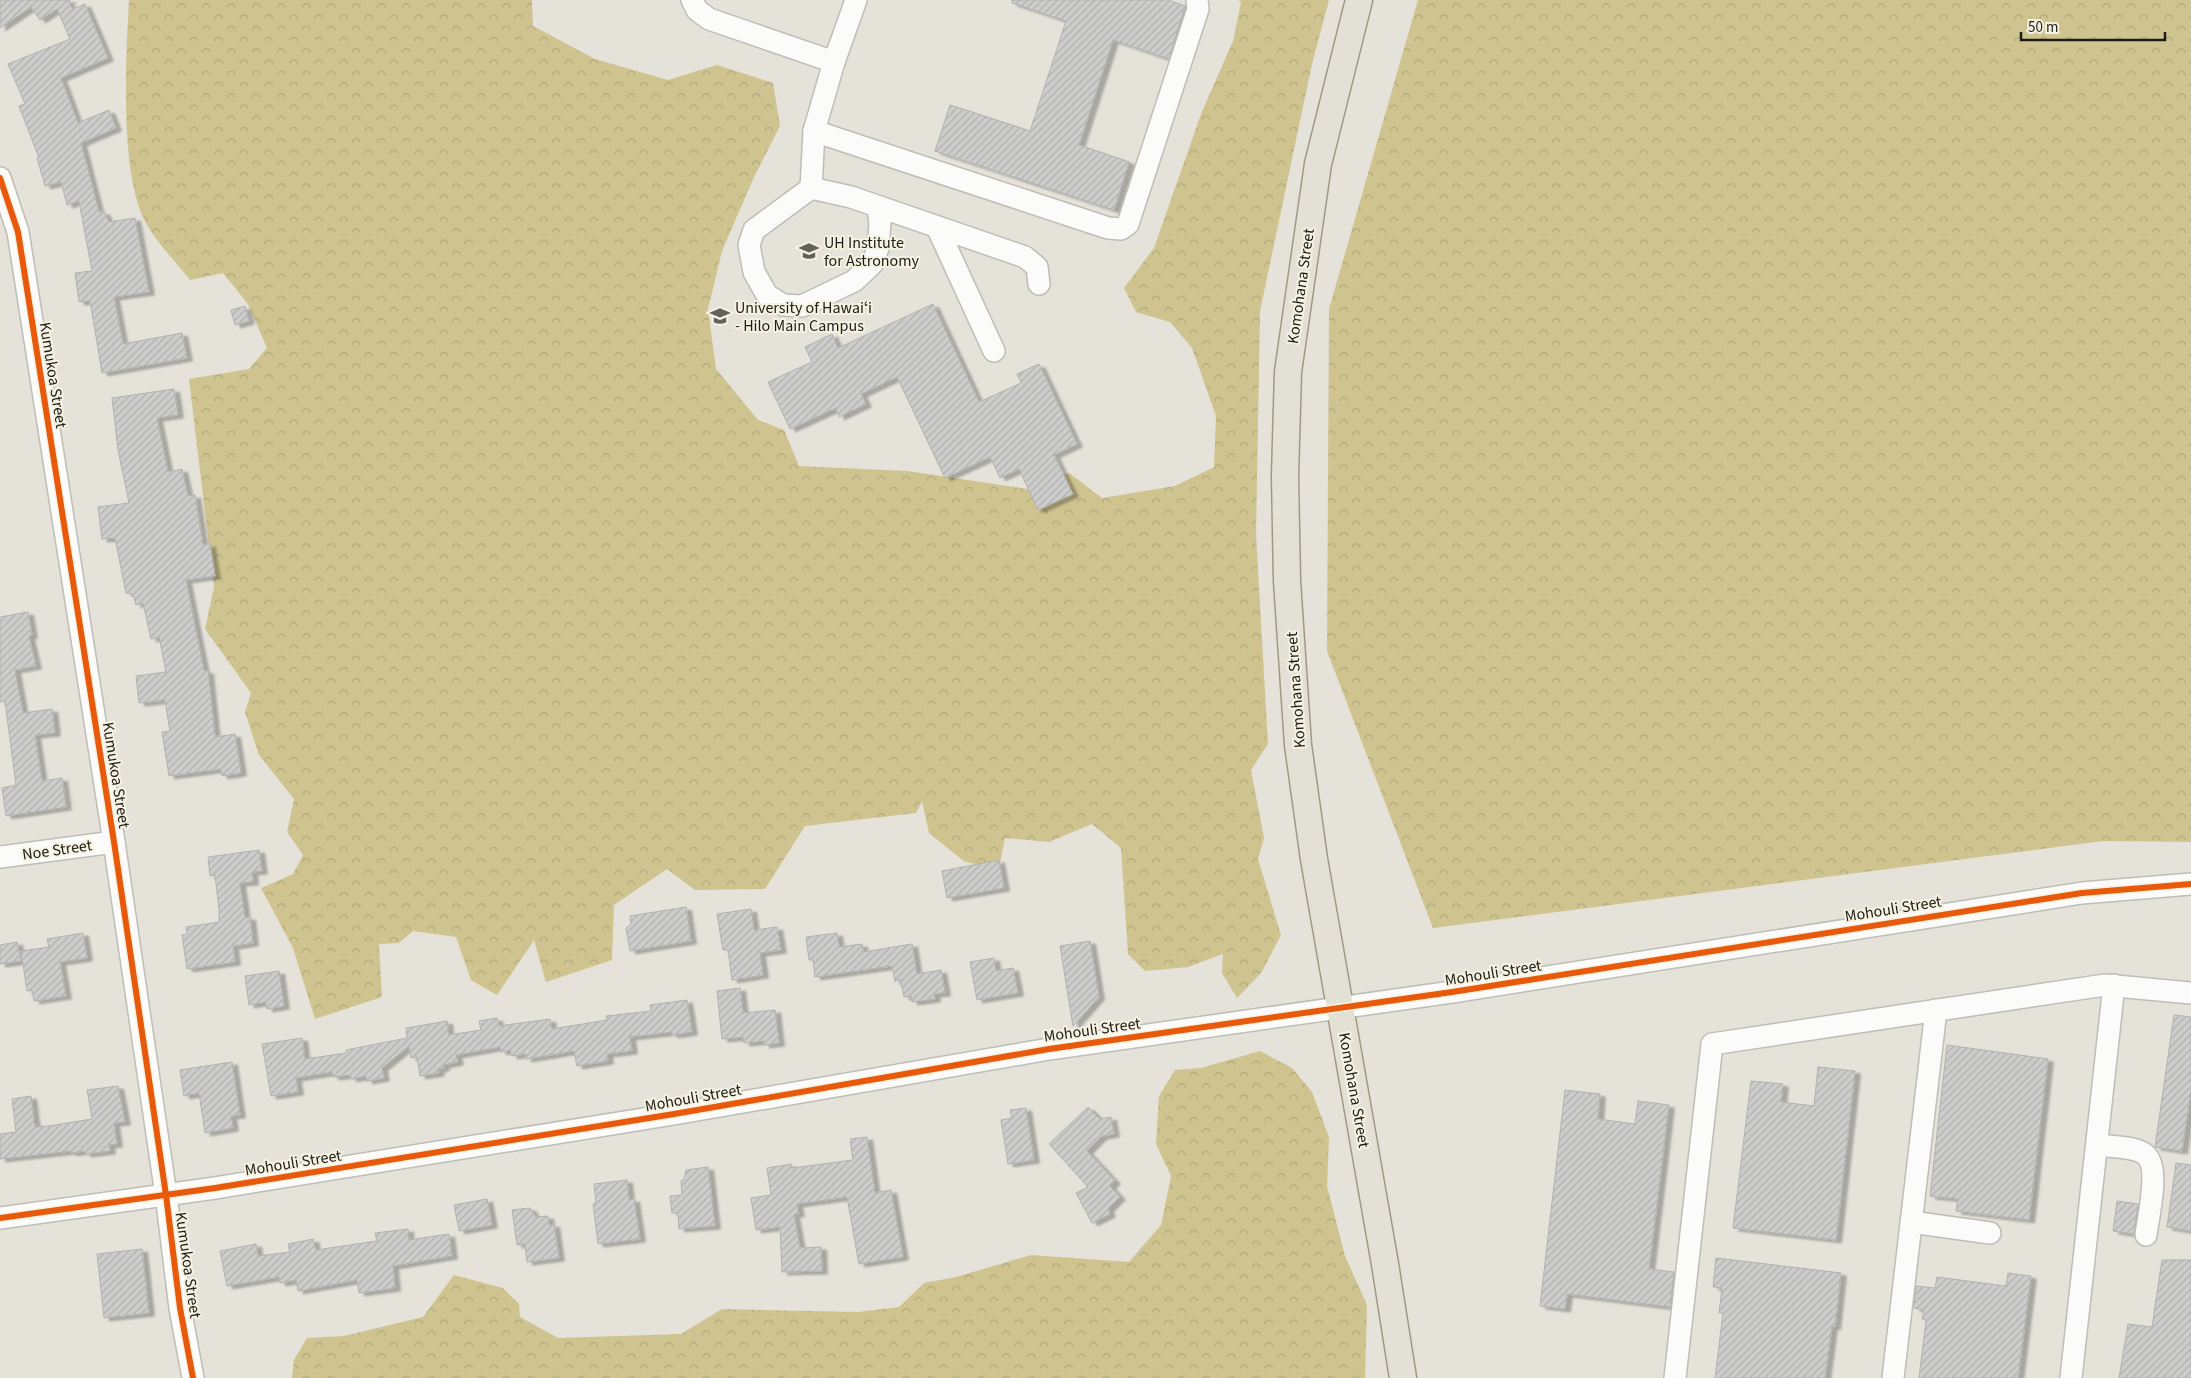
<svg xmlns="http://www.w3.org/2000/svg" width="2191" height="1378" font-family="'Source Sans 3',sans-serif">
	<defs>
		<pattern id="forest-crowns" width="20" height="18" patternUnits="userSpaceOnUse" patternTransform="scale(1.25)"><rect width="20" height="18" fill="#cfc490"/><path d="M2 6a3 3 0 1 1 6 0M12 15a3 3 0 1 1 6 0" fill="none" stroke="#b1a87b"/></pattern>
		<pattern id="building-hatch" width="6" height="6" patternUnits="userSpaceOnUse" patternTransform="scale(1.25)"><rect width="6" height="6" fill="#cdcecc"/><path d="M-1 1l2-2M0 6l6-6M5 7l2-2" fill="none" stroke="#b0b0ae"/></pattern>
		<filter id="shadow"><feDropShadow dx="5.5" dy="3" stdDeviation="1" flood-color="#0004"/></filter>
	</defs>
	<rect width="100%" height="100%" fill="#e4e2d9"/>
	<g fill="url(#forest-crowns)">
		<path d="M129 0H532L533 26 595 59 668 80 717 65 773 83 780 126 754 177 722 251 708 309 716 369 758 420 784 430 799 466 907 471 1028 489 1069 473 1102 498 1175 486 1214 467 1216 416 1192 348 1170 322 1136 312 1124 288 1154 248 1201 114 1233 41 1241 2 1238 0H1329L1312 64 1260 311 1256 535 1268 744 1251 770 1264 838 1258 859 1281 935 1261 973 1237 998 1222 973 1223 954 1188 967 1145 971 1128 954 1121 848 1092 824 1049 842 1005 838 999 868 965 862 929 833 922 801 916 813 805 826 765 889 695 890 667 869 614 905 612 960 546 982 534 940 497 995 471 980 456 937 413 931 399 943 379 944 382 997 315 1019 293 948 261 888 293 874 303 855 287 832 294 799 259 755 245 712 251 693 205 629 214 587 189 379 249 369 267 348 248 304 223 273 190 280C176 262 157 243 146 223 119 175 126 55 129 0Z"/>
		<polygon points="1418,0 2191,0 2191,842 2103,841 1433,928 1327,651 1329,309"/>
		<polygon points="1260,1051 1292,1068 1312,1092 1329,1137 1327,1186 1345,1256 1367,1305 1365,1378 292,1378 294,1360 307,1338 344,1336 423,1317 454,1275 503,1288 519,1304 520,1317 558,1338 681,1334 722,1309 858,1312 899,1307 924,1283 956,1277 1031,1255 1129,1262 1161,1225 1171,1176 1156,1144 1159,1096 1175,1070 1201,1068"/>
	</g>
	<g fill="url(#building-hatch)" stroke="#b1b2b0" filter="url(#shadow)">
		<polygon points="0,0 71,0 68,2 73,9 85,4 108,58 61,78 78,123 109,110 116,128 81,143 99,212 104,212 109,222 135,218 149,292 114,297 123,344 182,333 187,358 102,373 90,301 79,302 75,273 92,271 79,201 67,205 61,182 45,186 37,158 39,158 19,106 25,104 8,64 70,39 57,9 40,20 31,7 0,28"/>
		<polygon points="1012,0 1168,0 1185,6 1169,59 1113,40 1079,145 1129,162 1114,210 935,151 950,105 1030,131 1066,21 1012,3"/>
		<polygon points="933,304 979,402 1021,383 1017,374 1039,364 1077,444 1054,455 1073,494 1038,510 1019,469 1000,478 990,457 945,478 897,377 861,394 866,404 839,417 836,408 790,429 768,382 812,362 805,347 832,334 838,348"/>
		<polygon points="245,306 249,321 235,325 231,310"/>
		<polygon points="174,389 178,415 157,418 168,472 182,469 188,496 195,495 203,545 210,544 215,576 186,580 204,671 208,671 215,737 235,734 241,773 222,776 221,769 169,776 162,732 170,731 165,700 139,703 136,676 166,672 159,637 151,639 143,603 136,605 133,594 126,593 115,538 102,539 98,507 129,503 118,450 112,398"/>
		<polygon points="28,612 32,635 29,636 36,666 15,670 23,713 52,709 55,733 35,735 42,781 62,778 66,807 6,816 2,788 16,785 5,701 0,702 0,617"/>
		<polygon points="259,850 262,871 252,872 253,882 240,883 245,918 250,917 253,943 233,946 235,962 187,969 182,935 187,934 186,927 219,922 219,909 215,875 210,876 208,857"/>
		<polygon points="999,860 1004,888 947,898 942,871"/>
		<polygon points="686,907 691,941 630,951 626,928 631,924 630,916"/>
		<polygon points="751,909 754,930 777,927 781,950 760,953 763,975 732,980 728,950 723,950 717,914"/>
		<polygon points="83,933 87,958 60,962 66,996 34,1001 32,990 27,991 21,951 49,947 47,939"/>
		<polygon points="837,933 839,947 862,944 863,952 912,944 917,974 941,970 945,993 934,994 935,999 912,1002 911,996 904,997 900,979 895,982 892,966 815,977 813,960 809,960 806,937"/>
		<polygon points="1090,941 1099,997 1073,1026 1060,946"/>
		<polygon points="17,942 21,961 0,964 0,945"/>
		<polygon points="994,958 996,971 1013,968 1018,993 977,1000 970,962"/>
		<polygon points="279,971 284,1006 267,1009 266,1002 249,1005 245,976"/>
		<polygon points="740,988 743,1013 775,1010 779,1043 764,1045 764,1041 744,1043 743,1037 722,1039 717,991"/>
		<polygon points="687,1000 692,1032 672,1035 672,1032 630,1037 632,1051 607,1054 608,1061 577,1066 574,1051 526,1059 526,1054 512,1056 510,1050 501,1052 500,1047 456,1055 458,1062 443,1065 444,1068 438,1069 439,1073 420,1076 417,1057 411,1058 409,1046 382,1068 384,1078 367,1081 366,1076 351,1079 350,1075 333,1077 332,1072 296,1078 298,1092 271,1096 262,1044 302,1038 305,1059 346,1053 346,1050 407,1038 406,1028 447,1021 449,1035 481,1030 479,1021 497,1018 499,1026 550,1019 552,1029 607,1020 606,1016 651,1011 650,1005"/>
		<polygon points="2174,1015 2191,1017 2191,1090 2182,1151 2155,1147"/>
		<polygon points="1947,1045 2048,1059 2029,1220 1956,1211 1958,1199 1930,1196"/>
		<polygon points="232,1062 240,1115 231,1116 233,1128 205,1133 199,1093 184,1096 180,1070"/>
		<polygon points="1818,1067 1855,1071 1836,1240 1733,1228 1751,1081 1783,1084 1781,1102 1814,1106"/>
		<polygon points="118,1086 125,1122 114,1123 117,1144 109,1145 110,1151 86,1154 83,1151 71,1153 71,1151 0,1159 0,1134 16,1132 12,1099 31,1096 35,1127 49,1126 92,1119 87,1090"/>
		<polygon points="1565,1090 1600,1094 1598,1119 1635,1124 1638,1101 1669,1105 1649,1269 1674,1272 1670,1307 1567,1294 1565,1309 1540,1306"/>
		<polygon points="1088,1107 1100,1119 1111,1117 1114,1134 1102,1136 1087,1151 1115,1181 1110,1186 1120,1197 1108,1209 1110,1214 1092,1223 1076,1193 1088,1187 1049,1144"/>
		<polygon points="1026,1108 1034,1160 1008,1164 1001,1120 1012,1118 1010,1110"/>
		<polygon points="867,1137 875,1193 891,1190 903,1257 859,1264 847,1197 797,1204 799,1214 794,1214 800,1248 821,1247 822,1271 782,1272 780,1227 756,1230 751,1198 771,1195 767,1168 791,1164 792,1168 853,1160 850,1139"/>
		<polygon points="2176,1163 2191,1165 2191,1231 2167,1227"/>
		<polygon points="708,1167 715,1226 679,1229 678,1213 672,1213 670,1196 682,1195 681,1181 684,1179 686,1170"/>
		<polygon points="627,1180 629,1200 634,1199 640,1239 598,1244 593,1204 596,1202 594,1184"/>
		<polygon points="487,1199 492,1225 459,1231 454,1205"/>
		<polygon points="2117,1201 2138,1204 2134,1234 2113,1231"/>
		<polygon points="530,1208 536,1217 548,1216 549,1225 554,1224 559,1258 527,1262 525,1244 517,1245 512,1210"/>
		<polygon points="408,1229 409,1240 449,1234 452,1256 393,1266 395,1288 359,1293 357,1280 298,1291 296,1280 280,1283 279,1277 227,1286 220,1251 256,1244 258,1256 290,1252 288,1244 313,1239 316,1250 377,1241 375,1233"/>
		<polygon points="142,1249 149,1313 104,1318 97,1254"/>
		<polygon points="1716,1258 1841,1273 1835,1327 1832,1326 1825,1378 1715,1378 1723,1313 1719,1313 1722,1288 1713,1287"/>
		<polygon points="2162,1260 2191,1260 2191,1378 2119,1378 2128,1324 2152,1327"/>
		<polygon points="2008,1273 2031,1276 2018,1378 1919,1378 1926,1320 1922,1319 1924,1310 1914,1308 1916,1286 1935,1288 1937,1277 2006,1286"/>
	</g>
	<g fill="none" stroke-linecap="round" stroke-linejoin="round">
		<defs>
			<g id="minor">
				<polyline points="692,0 697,10 709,19 834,62"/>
				<polyline points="814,131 1108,228 1121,229 1128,224 1198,9 1197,0"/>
				<polyline points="0,178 18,232 114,842 166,1195 180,1308 193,1378"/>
				<polyline points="811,188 814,131 834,62 856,0"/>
				<polyline points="878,207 880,223 878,248 872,264 854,281 802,306 783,305 767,295 754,272 749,245 754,230 811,188 851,197 1025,257 1037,267 1039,284"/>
				<polyline points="937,227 994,351"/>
				<polyline points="0,857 114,842"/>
				<path d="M2097 1145C2111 1147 2131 1146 2143 1153 2162 1163 2148 1217 2146 1235"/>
				<polyline points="0,1218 215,1188 674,1114 1049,1049 1452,992 2082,893 2191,884"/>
				<polyline points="1911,1222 1990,1233"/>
				<polyline points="1675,1378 1712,1044 2105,985 2191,993"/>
				<polyline points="1893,1378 1936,1010"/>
				<polyline points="2071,1378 2114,985"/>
			</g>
			<polyline id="major" points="1359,0 1318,164 1288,372 1285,476 1287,581 1298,745 1314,859 1385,1264 1403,1378"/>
		</defs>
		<use href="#minor" stroke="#bebdb6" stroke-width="24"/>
		<use href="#major" stroke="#9e9a84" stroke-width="29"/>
		<use href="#minor" stroke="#fbfbf9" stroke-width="21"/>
		<use href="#major" stroke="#e3e1d6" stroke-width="26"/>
		<defs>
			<g id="cycleway">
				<polyline points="0,178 18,232 114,842 166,1195 180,1308 193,1378"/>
				<polyline points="0,1218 215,1188 674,1114 1049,1049 1452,992 2082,893 2191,884"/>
			</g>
		</defs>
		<use href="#cycleway" stroke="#f5f2e2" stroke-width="9"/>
		<use href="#cycleway" stroke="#e8590c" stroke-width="6"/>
	</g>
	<defs>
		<symbol id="university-bare" viewBox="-9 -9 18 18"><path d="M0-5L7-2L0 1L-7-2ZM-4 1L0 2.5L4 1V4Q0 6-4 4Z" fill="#63615b" stroke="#f5f2e2" stroke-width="2.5" paint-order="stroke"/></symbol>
	</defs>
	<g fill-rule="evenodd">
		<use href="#university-bare" x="795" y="237" width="28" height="28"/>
		<use href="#university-bare" x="706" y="302" width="28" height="28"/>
	</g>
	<g text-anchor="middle" stroke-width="4" stroke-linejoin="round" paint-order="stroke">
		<g font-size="16" fill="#1d1c17" stroke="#f5f2e2" text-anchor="start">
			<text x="824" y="248">UH Institute<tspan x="824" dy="18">for Astronomy</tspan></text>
			<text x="735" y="313">University of Hawaiʻi<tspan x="735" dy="18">- Hilo Main Campus</tspan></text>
		</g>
		<g font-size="16" fill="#1d1c17" stroke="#f5f2e2">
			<text transform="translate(1300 286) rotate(-82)" y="6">Komohana Street</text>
			<text transform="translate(54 375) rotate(81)" y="6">Kumukoa Street</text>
			<text transform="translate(1295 690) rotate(-94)" y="6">Komohana Street</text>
			<text transform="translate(117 775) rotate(81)" y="6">Kumukoa Street</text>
			<text transform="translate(57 849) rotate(-8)" y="6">Noe Street</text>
			<text transform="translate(1893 908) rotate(-9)" y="6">Mohouli Street</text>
			<text transform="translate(1493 972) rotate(-9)" y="6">Mohouli Street</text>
			<text transform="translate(1092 1029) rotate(-8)" y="6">Mohouli Street</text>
			<text transform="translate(1355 1090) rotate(80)" y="6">Komohana Street</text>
			<text transform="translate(693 1097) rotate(-10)" y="6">Mohouli Street</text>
			<text transform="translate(293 1162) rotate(-9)" y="6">Mohouli Street</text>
			<text transform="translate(189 1265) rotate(82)" y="6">Kumukoa Street</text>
		</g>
	</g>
	<path d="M2021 32v8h144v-8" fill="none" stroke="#1d1c17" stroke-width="2.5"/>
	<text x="2028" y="32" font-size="15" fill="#1d1c17" stroke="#f5f2e2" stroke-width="4" paint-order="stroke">50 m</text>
</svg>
